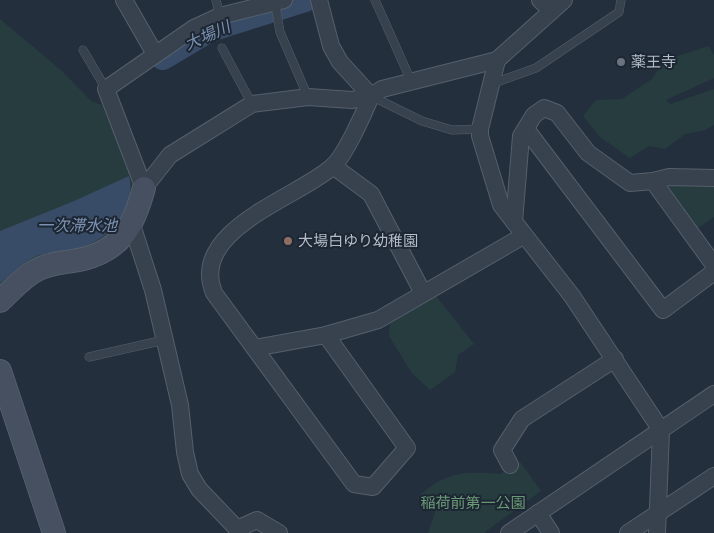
<svg xmlns="http://www.w3.org/2000/svg" width="714" height="533" font-family="Montserrat,'Noto Sans JP',sans-serif">
	<rect width="100%" height="100%" fill="#242f3e"/>
	<g fill="#263c3f">
		<polygon points="0,19 62,71 91,101 102,105 109,123 116,132 135,184 126,218 118,229 79,252 0,289"/>
		<polygon points="709,46 714,56 714,78 666,100 670,104 714,89 714,125 705,130 685,134 665,149 649,146 630,158 600,137 583,116 596,100 622,99 652,79 665,60"/>
		<polygon points="672,184 714,184 714,217 694,231 666,191"/>
		<polygon points="436,296 474,344 458,355 455,372 430,390 411,372 389,336 390,323"/>
		<path d="M513 461 521 463 541 491 484 533H428L436 509 418 497C445 472 464 471 500 474L506 471Z"/>
	</g>
	<path fill="#394c67" d="M129 176C137 208 110 240 79 248 66 252 51 251 37 256 24 261 11 275 0 283V231L74 201Z"/>
	<g fill="none" stroke-linecap="round" stroke-linejoin="round">
		<polyline stroke="#394c67" stroke-width="24" points="163,58 210,30 305,0"/>
		<defs>
			<g id="lane">
				<polyline points="216,0 220,16"/>
				<polyline points="375,0 412,83"/>
				<polyline points="275,2 280,32 308,97"/>
				<polyline points="222,48 252,104"/>
				<polyline points="83,50 106,89"/>
				<polyline points="491,84 536,68 619,12 621,0"/>
				<polyline points="371,96 422,121 452,130 480,129"/>
				<polyline points="89,357 164,340"/>
			</g>
			<g id="street">
				<polyline points="124,0 155,54"/>
				<path d="M319 0 331 46 340 62 371 96C364 113 345 156 332 167 297 198 188 230 214 293L354 484 373 487 407 448 326 335"/>
				<polyline points="540,0 552,11"/>
				<polyline points="564,0 497,60 480,129 480,136 501,205 572,296 661,430 657,533"/>
				<polyline points="526,129 663,310 714,272"/>
				<polyline points="333,166 371,194 423,293"/>
				<polyline points="653,181 714,265"/>
				<polyline points="144,188 170,155 252,104 308,97 352,100 371,96 382,89 497,60"/>
				<polyline points="144,188 106,89 194,28 220,16 284,0"/>
				<polyline points="514,222 521,136 534,115 544,108 557,113 588,153 630,183 653,181 669,177 714,178"/>
				<polyline points="132,225 153,290 180,405 185,452 190,474 199,489 241,533"/>
				<polyline points="255,348 326,335 378,320 523,236"/>
				<polyline points="510,465 502,450 522,419 615,359"/>
				<polyline points="538,513 551,533"/>
				<polyline points="237,529 257,520 279,533"/>
				<polyline points="509,533 714,394"/>
				<polyline points="628,533 714,476"/>
			</g>
			<g id="secondary">
				<path d="M0 301C11 291 22 278 35 271 50 262 67 263 83 259 123 249 134 224 144 188"/>
				<polyline points="0,371 54,533"/>
			</g>
		</defs>
		<use href="#lane" stroke="#565f6c" stroke-width="9"/>
		<use href="#street" stroke="#565f6c" stroke-width="18"/>
		<use href="#secondary" stroke="#565f6c" stroke-width="24"/>
		<use href="#lane" stroke="#38414e" stroke-width="8"/>
		<use href="#street" stroke="#38414e" stroke-width="16"/>
		<use href="#secondary" stroke="#465061" stroke-width="22"/>
	</g>
	<circle fill="#6b7280" stroke="#1d2633" stroke-width="2" cx="621" cy="62" r="5"/>
	<circle fill="#8d6e63" stroke="#1d2633" stroke-width="2" cx="288" cy="241" r="5"/>
	<g text-anchor="middle" stroke-width="4" stroke-linejoin="round" paint-order="stroke">
		<g font-size="15" fill="#b4bcc9" stroke="#1d2633" text-anchor="start">
			<text x="631" y="67">薬王寺</text>
			<text x="298" y="246">大場白ゆり幼稚園</text>
		</g>
		<g font-size="15" fill="#6b9a76" stroke="#1d2633">
			<text x="473" y="508">稲荷前第一公園</text>
		</g>
		<g font-size="16" font-style="italic" fill="#7c92b1" stroke="#1d2633">
			<text transform="translate(207 35) rotate(-24)" y="6">大場川</text>
			<text x="77" y="231">一次滞水池</text>
		</g>
	</g>
</svg>
